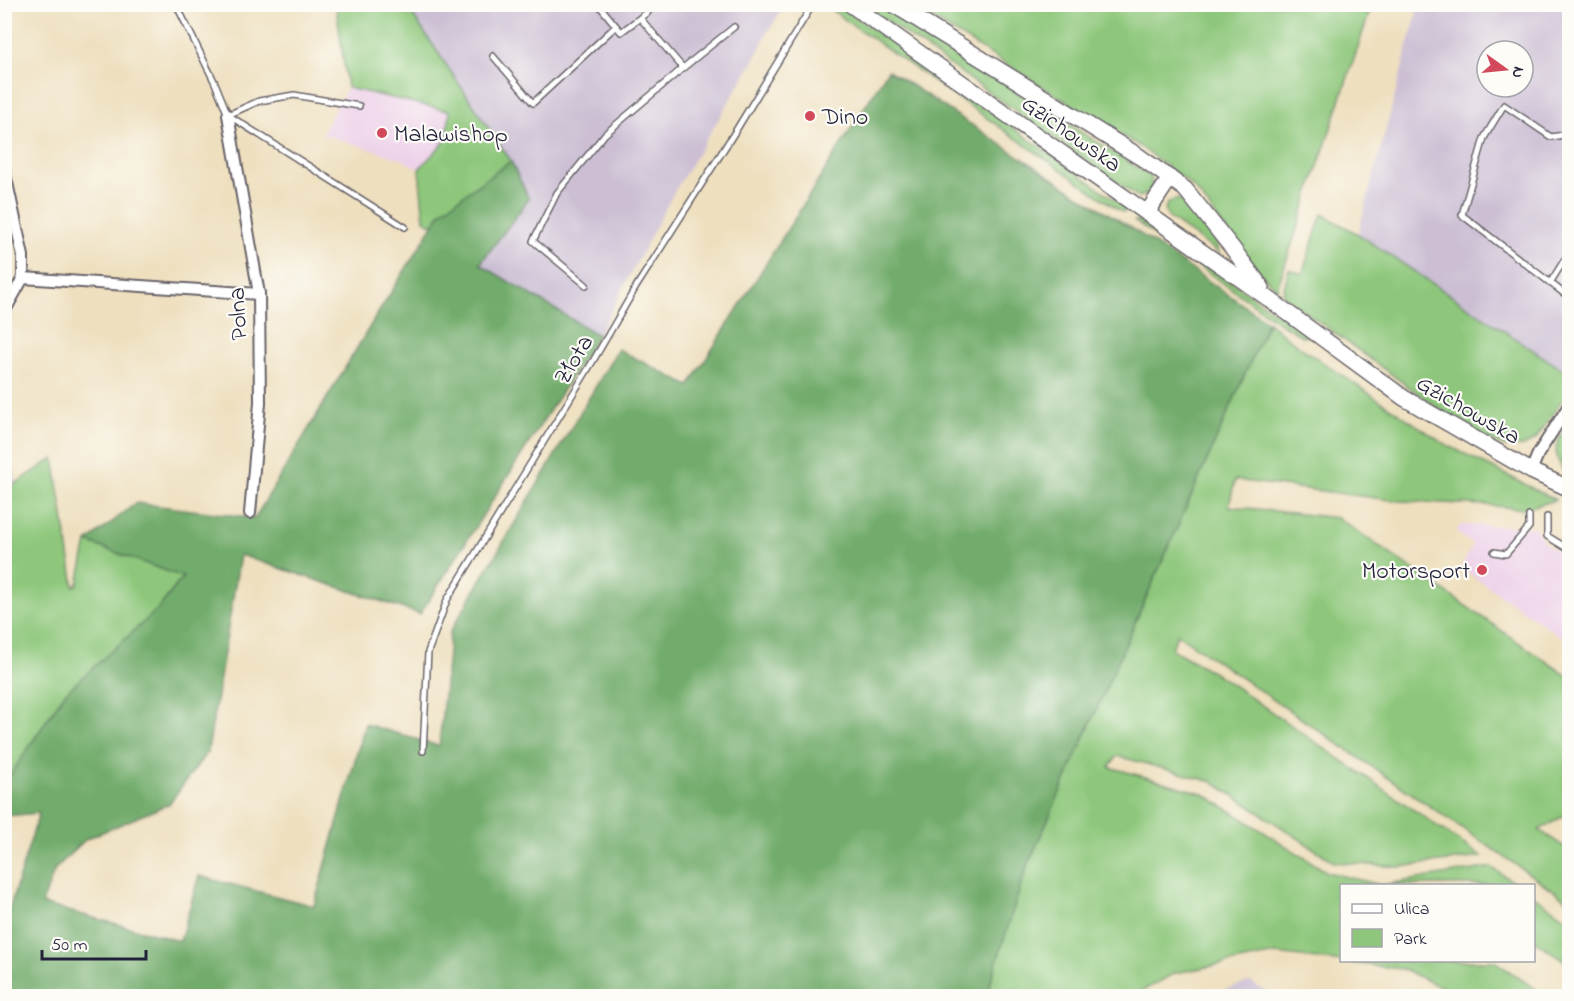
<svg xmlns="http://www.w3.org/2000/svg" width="1574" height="1001" font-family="'Indie Flower',sans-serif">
	<rect width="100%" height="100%" fill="#fdfcf7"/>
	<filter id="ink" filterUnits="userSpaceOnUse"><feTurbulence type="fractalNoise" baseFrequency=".0167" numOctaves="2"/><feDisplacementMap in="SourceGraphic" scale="12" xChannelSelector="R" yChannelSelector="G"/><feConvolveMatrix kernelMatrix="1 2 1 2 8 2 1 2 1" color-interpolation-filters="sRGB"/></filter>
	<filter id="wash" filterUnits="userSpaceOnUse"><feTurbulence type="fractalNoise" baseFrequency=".008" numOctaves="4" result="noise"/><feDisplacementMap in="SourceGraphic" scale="24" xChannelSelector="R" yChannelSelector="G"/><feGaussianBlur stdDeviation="1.35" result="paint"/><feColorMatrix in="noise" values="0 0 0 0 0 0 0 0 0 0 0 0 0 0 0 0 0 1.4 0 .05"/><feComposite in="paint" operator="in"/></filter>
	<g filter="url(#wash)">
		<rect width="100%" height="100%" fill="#eedfbe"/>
		<g fill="#edd1e9">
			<polygon points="347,88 450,111 446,140 419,169 401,159 322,134"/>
			<polygon points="1460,525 1535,527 1543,541 1569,560 1569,642 1461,568 1473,544 1457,533"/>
		</g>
		<g fill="#ccbfd4" fill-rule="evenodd">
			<polygon points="405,5 785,5 767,33 752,64 673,194 598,335 480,264 529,198 511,161"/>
			<path d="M1419 5H1569L1570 283 1568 285 1570 287 1569 374 1358 234ZM1487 51H1523V87H1487Z"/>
			<polygon points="4,431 17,483 5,491 4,491"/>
			<polygon points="1251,982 1272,996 1202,996"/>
		</g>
		<g fill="#8ec77c" stroke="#58745c" stroke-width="1.5">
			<polygon points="336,5 406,5 511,161 442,211 433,225 424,220 419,169 446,140 450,111 347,88"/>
			<polygon points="824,5 838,5 1123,205 1126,210 1125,212 1122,212"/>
			<path d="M864 5H879L1148 174C1153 179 1153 185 1150 192L1141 197 1137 196Z"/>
			<polygon points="910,5 1372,5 1277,289 1267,280 1245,255 1196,190 1184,179 1139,146"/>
			<path d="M1178 199 1186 203 1217 244 1219 253 1169 218C1161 207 1167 201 1178 199Z"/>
			<polygon points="1322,214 1358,234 1569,374 1569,390 1536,439 1524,446 1506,447 1492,441 1453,419 1282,295 1289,269 1302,274"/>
			<polygon points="1143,219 1310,337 1302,336 1280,323 1135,221"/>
			<polygon points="1268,322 1297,345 1445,444 1556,500 1524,509 1486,505 1399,501 1235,480 1229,506 1338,518 1569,677 1569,813 1539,830 1569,850 1569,901 1177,634 1172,649 1221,677 1482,857 1398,867 1334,862 1213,782 1117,756 1109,767 1202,793 1327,872 1381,885 1342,886 1342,960 1494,961 1546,996 1461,996 1402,969 1276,954 1175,973 1133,996 986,996 1026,869"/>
			<path d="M1569 426V477C1559 467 1551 450 1560 437 1562 433 1566 429 1569 426Z"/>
			<polygon points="54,458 74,586 78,584 87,542 183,577 158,609 5,783 5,491"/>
			<polygon points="1491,867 1518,885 1382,885"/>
			<polygon points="1534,896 1569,920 1569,964 1534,940"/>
		</g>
		<polygon fill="#72ac6c" stroke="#4a6754" stroke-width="1.5" points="888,70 1072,191 1130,227 1268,322 1026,869 986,996 5,996 5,923 39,813 5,816 5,783 64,694 158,609 183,577 87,542 136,503 255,518 375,318 442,211 511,161 529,199 480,264 598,335 420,614 240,555 208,751 169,804 86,839 55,869 42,904 180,941 199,876 314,906 365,724 439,746 450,632 618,349 689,386"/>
	</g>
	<g filter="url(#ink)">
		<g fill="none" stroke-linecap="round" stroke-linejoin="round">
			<defs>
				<g id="lane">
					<polyline points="176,4 215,83 228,115 405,227"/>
					<polyline points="598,4 621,32 648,12 644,4"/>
					<polyline points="493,56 533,103 616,26"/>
					<polyline points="683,68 734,27"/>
					<polyline points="228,115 259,101 294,95 359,106"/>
					<polyline points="1570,134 1551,137 1504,105 1484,138 1462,215 1570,298"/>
					<polyline points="1550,283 1570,251"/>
					<polyline points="586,285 533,241 557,193 605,134 683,68 640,18"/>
					<polyline points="1547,517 1547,536 1570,550"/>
					<polyline points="1494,552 1506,554 1529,527 1529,516"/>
					<polyline points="423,751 428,652 447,600 593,361 636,287 738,127 813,4"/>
				</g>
				<g id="street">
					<polyline points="228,115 259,294 260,403 250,513"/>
					<polyline points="4,169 23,256 23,278 4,312"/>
					<polyline points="23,278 259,294"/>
					<polyline points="1531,471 1538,454 1570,404"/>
				</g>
				<g id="secondary">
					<polyline points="850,4 1269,299 1404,398 1531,471 1570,489"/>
					<polyline points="893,4 1140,157 1185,189 1233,249 1262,288"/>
					<polyline points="1147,213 1170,178"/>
				</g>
			</defs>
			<use href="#lane" stroke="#696469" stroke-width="8"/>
			<use href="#street" stroke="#696469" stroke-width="14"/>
			<use href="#secondary" stroke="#696469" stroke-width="18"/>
			<use href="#lane" stroke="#fff" stroke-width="5"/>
			<use href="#street" stroke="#fff" stroke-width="10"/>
			<use href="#secondary" stroke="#fff" stroke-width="15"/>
		</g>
	</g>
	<g fill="#d1495b" stroke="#fdfcf7" stroke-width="2">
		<circle cx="810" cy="116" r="6"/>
		<circle cx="382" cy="133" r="6"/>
		<circle cx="1482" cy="570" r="6"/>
	</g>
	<g text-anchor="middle" stroke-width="4.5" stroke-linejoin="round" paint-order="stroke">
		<g font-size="24" fill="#22223b" stroke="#fdfcf7" text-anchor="start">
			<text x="822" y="124">Dino</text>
			<text x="394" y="141">Malawishop</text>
			<text x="1470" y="578" text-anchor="end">Motorsport</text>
		</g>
		<g font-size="24" fill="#22223b" stroke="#fdfcf7">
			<text transform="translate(1072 133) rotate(35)" y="8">Gzichowska</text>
			<text transform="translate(237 314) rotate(-93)" y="8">Polna</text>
			<text transform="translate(573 359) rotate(-59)" y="8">Złota</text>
			<text transform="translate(1469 409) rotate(30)" y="8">Gzichowska</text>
		</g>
	</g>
	<rect width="1574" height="1001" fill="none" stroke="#fdfcf7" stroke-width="24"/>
	<rect x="1340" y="884" width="195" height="78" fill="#fdfcf7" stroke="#a5a5ac" stroke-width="1.5"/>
	<rect x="1352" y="904" width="30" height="9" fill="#ffffff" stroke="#a5a5ac" stroke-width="1.5"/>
	<text x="1394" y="914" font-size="18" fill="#22223b">Ulica</text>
	<rect x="1352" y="929" width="30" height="18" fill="#8ec77c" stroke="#a5a5ac" stroke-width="1.5"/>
	<text x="1394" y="944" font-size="18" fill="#22223b">Park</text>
	<g transform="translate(1505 69) rotate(105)"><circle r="28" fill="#fdfcf7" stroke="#a5a5ac" stroke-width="1.5"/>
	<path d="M0-4.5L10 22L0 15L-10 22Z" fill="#d1495b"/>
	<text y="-9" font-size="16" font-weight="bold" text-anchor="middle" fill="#22223b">N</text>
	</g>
	<path d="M42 950v9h104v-9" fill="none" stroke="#22223b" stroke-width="3"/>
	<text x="51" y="950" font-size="18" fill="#22223b" stroke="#fdfcf7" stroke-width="4.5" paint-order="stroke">50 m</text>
</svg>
